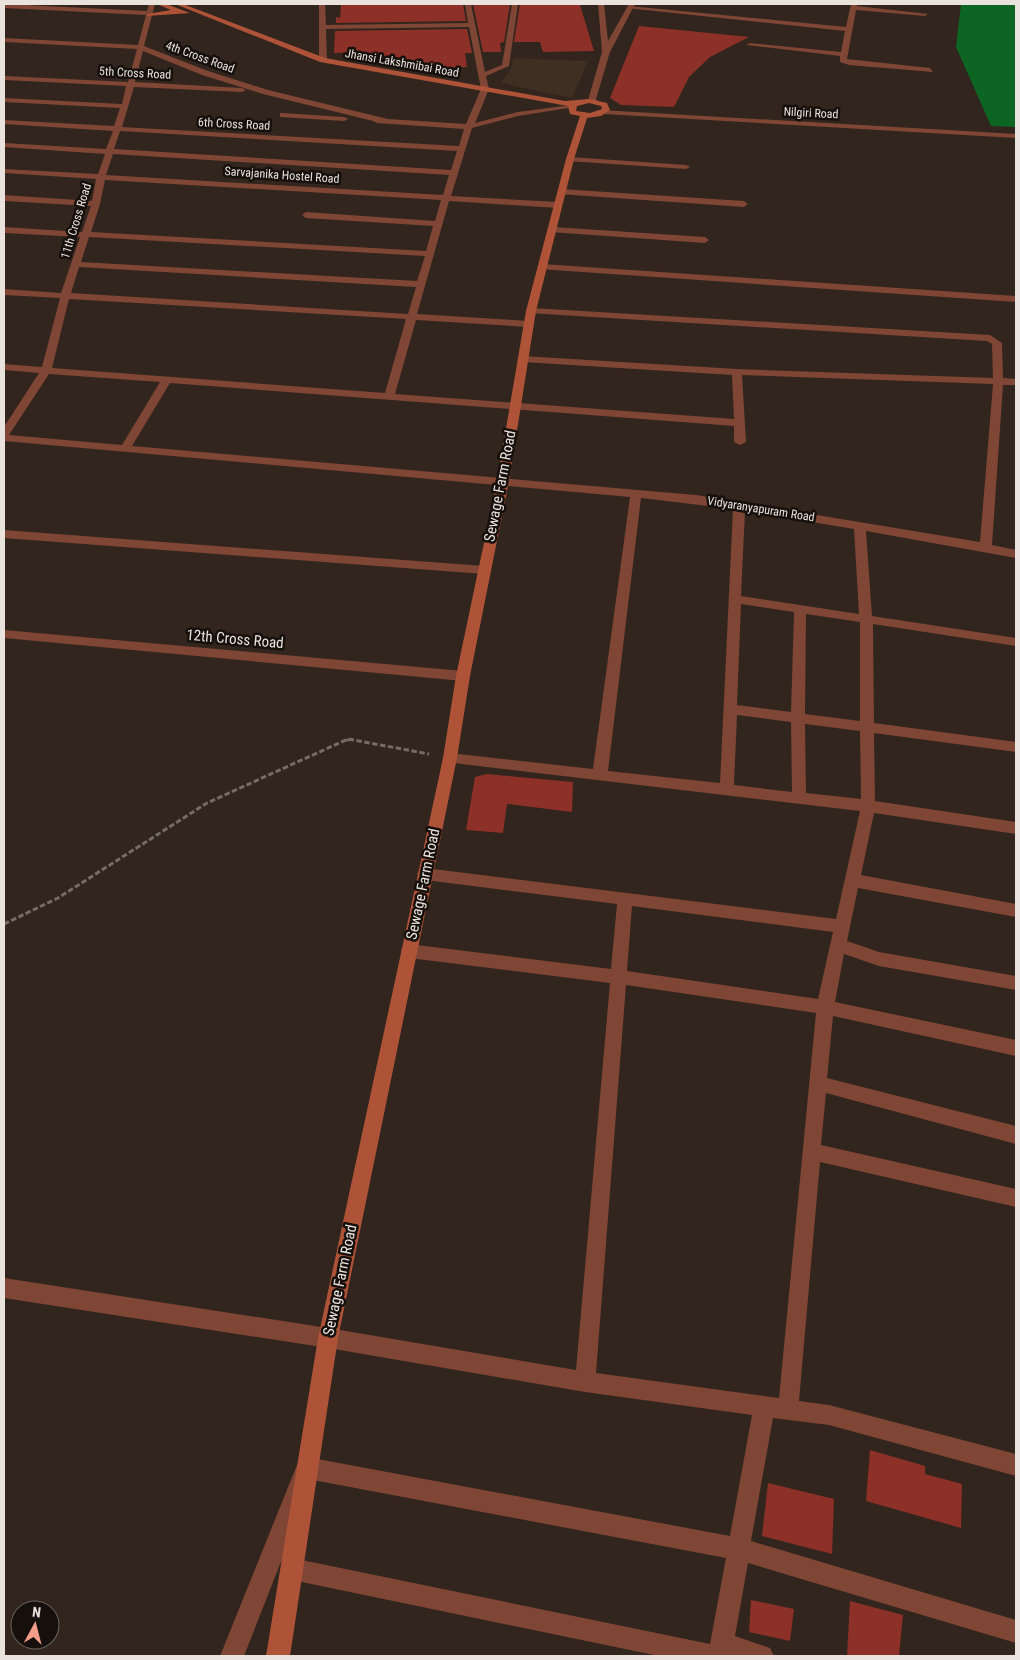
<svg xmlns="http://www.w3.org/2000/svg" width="1020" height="1660" font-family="'Roboto Condensed',sans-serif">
	<rect width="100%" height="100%" fill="#31251d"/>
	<polygon fill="#3f2e22" points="513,58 588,61 572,98 501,83 511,69"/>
	<polygon fill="#0d6523" points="961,4 1016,4 1016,127 991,126 956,47"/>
	<g fill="#8d3027">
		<polygon points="341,4 463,4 466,21 336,23 336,17 340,18"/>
		<polygon points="473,4 510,4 504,42 500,43 501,52 483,52"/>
		<polygon points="520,4 580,5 594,51 543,52 540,42 514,42"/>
		<polygon points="639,26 749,37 710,57 689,77 674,107 621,105 610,98"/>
		<polygon points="467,29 472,53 465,53 467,67 419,68 419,64 390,65 390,60 358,61 358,52 334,53 335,31"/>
		<polygon points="487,774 573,782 572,812 507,804 503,833 466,830 475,777"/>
		<polygon points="870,1450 925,1466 925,1474 962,1484 961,1528 866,1501"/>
		<polygon points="768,1483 834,1499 832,1554 762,1536"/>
		<polygon points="751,1600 794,1609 790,1641 749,1632"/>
		<polygon points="850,1601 903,1615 899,1656 847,1656"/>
	</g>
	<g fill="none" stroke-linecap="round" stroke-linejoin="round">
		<polyline stroke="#766c65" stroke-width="2.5" stroke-dasharray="4.5 2" stroke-linecap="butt" points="346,740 353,740"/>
		<polyline stroke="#766c65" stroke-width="3" stroke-dasharray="5.5 2.5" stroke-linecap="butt" points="4,924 58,898 207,803 348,739 429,754"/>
		<g fill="#7f4535" fill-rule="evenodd">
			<path d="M4 4 147 11 149 4H155L144 46 208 71 268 90 388 119 466 124 481 89 469 27 326 29 327 60 323 62 319 60V4H325L326 25 468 23 465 4H471L485 72 502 65 512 4H518L509 66 486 76 489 89 475 123 518 112 571 105 575 107 518 116 472 128 451 196 558 202 562 205 558 208 449 201 417 314 529 321 534 324 529 327 416 320 395 394 734 419 732 375 523 362 518 359 523 356 737 369 993 378 992 344 987 341 528 313V309L531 308 990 335 1002 343 1003 378 1016 379V385H1003L992 545 1016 550V558L866 531 872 616 1016 638V646L873 624 874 723 1016 742V752L874 733 875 801 1016 822V834L874 813 861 875 1016 904V917L858 888 847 941 879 952 1016 976V990L879 966 844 954 835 1002 1016 1040V1056L833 1016 827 1078 1016 1126V1144L826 1093 821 1145 1016 1189V1207L820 1162 799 1401 829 1405 1016 1454V1476L829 1425 773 1418 751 1541 1016 1620V1643L748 1563 735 1636 770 1648 774 1656H659L292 1580 284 1577 281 1569 284 1561 292 1558 710 1644 726 1558 313 1480 244 1656H220L299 1460 307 1457 730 1536 752 1415 585 1392 328 1348 321 1345 318 1338 321 1331 328 1328 576 1370 610 983 409 958 403 956 401 951 403 946 409 944 611 969 617 904 425 880 420 878 417 874 420 870 425 868 836 919 860 811 445 762 443 758 445 754 450 753 593 769 630 497 4 441V427L39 373 4 370V364L42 367 60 298 4 295V289L61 293 80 237 4 233V227L82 232 91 206 4 201V195L92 201 96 179 4 173V169L98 174 105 154 4 147V143L106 149 113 131 4 124V120L114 126 120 108 4 102V98L122 104 126 86 4 80V76L128 82 137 49 4 42V38L138 45 146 15 4 8ZM143 51 202 75 263 94 373 121 377 123 464 129 459 146 122 127 134 87 242 92 246 90 242 88 135 82ZM120 131 457 151 451 170 114 149ZM113 154 449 175 443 195 106 175ZM105 180 441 200 435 221 306 212 302 215 306 218 433 226 426 251 91 232 100 204ZM89 237 425 256 417 281 81 262ZM79 267 416 287 408 314 71 293ZM69 299 406 319 385 393 52 368ZM49 374 160 382 122 445 9 435ZM742 375 993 384 980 542 696 495 132 446 170 383 734 426V442L740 445 746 442ZM641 498 733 509 720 783 608 771ZM745 511 854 529 859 614 741 596ZM741 604 794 612 791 712 737 705ZM806 614 860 622V721L805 714ZM737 715 791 722 792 792 734 785ZM805 724 860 731 861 799 806 793ZM632 906 833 932 818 999 627 971ZM626 985 816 1013 779 1398 596 1373Z"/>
			<polygon points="851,4 857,4 857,6 928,14 925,16 856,10 847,59 930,68 933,72 849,65 840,62 840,56 746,45 750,43 841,52 845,31 626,8 629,6 846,27"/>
			<polygon points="283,113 344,117 348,119 344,121 280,117 280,113"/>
			<polygon points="570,157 686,165 690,167 686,169 567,161 566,159"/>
			<polygon points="561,189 744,201 748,204 744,207 558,194 557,192"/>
			<polygon points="553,227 705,237 709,240 705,243 550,232 550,228"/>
			<polygon points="542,264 1016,296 1016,302 539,269 537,267"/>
			<polygon points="4,530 484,566 490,570 484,574 4,538"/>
			<polygon points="4,630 463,671 470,676 463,681 4,638"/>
		</g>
		<g fill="#7f4535" fill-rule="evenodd">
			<polygon points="598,4 604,4 608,41 629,4 635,4 610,52 596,99 599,102 595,104 588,100 602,52"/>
			<polygon points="601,110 1016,134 1016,138 604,114 601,114"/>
			<polygon points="4,1278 328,1328 335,1331 338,1338 335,1345 328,1348 4,1298"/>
		</g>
		<g fill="#af5338" fill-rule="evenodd">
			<polygon points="157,4 166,4 190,13 147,16 147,14 171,10"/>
			<path d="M175 4H183L325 58 565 101 589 99 607 103 610 110 601 116 587 118 574 159 536 311 509 481 470 676 457 758 338 1338 290 1656H266L318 1338 443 758 456 676 497 481 526 311 566 159 580 116 570 114 568 106 320 62ZM589 103 601 106 602 109 590 113 576 111 577 106Z"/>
		</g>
	</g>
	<g text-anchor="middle" stroke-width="5" stroke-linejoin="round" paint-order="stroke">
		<g font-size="12" fill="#eae2dd" stroke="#15100c">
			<text transform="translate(200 57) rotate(20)" y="4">4th Cross Road</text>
			<text transform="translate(402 63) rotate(10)" y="4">Jhansi Lakshmibai Road</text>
			<text transform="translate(135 73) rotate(3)" y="4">5th Cross Road</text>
			<text transform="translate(811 113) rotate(3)" y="4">Nilgiri Road</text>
			<text transform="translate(234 124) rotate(3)" y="4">6th Cross Road</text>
			<text transform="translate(282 175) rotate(4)" y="4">Sarvajanika Hostel Road</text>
			<text transform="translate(76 221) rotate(-73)" y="4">11th Cross Road</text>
			<text transform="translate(761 509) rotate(9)" y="4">Vidyaranyapuram Road</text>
		</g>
		<g font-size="15" fill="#eae2dd" stroke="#15100c">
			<text transform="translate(500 486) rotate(-79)" y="5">Sewage Farm Road</text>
			<text transform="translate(235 639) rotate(5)" y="5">12th Cross Road</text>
			<text transform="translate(423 884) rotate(-78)" y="5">Sewage Farm Road</text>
			<text transform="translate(340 1280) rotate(-78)" y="5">Sewage Farm Road</text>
		</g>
	</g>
	<rect width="1020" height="1660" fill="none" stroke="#eae2dd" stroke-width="10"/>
	<g transform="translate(35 1625) rotate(7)"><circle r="24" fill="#15100c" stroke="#6a6460"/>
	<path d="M0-4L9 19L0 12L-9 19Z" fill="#f49e8a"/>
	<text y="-8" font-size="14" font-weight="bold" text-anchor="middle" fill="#eae2dd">N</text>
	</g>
</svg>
